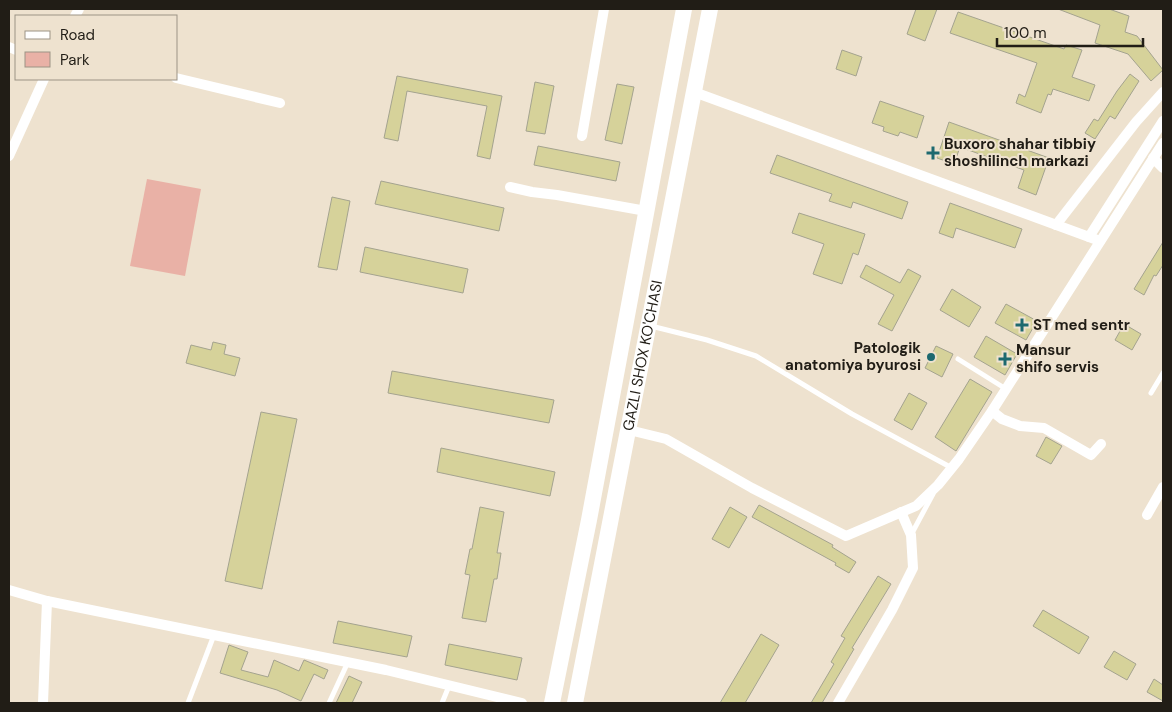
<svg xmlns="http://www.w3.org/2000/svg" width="1172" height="712" font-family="'DM Sans',sans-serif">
	<rect width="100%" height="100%" fill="#eee2cf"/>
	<polygon fill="#e9b1a6" points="147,179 201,189 185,276 130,266"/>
	<g fill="#d6d29a" stroke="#a4a38f">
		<polygon points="916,9 937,9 925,41 907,34"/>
		<polygon points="1058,9 1109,9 1129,16 1125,32 1137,36 1163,70 1151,81 1128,54 1095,43 1100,25"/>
		<polygon points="958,12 1064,49 1066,45 1082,50 1072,77 1095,85 1089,101 1053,89 1051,95 1048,94 1041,113 1016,103 1019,94 1025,97 1037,63 950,33"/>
		<polygon points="842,50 862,57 856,76 836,69"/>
		<polygon points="1130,74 1139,81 1115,119 1110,116 1095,139 1085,133 1094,119 1098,121 1117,91"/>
		<polygon points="397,76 502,96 490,159 477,156 487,106 407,91 398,141 384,138"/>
		<polygon points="535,82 554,86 545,134 526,131"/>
		<polygon points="617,84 634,87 622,144 605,140"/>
		<polygon points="880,101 924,116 917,138 900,132 898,136 883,131 884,127 872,123"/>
		<polygon points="949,122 1049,158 1036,195 1018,188 1024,170 960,147 954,164 937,158"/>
		<polygon points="538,146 620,162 616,181 534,165"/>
		<polygon points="777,155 908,202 902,219 853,202 851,208 829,201 832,194 770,173"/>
		<polygon points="381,181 504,208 499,231 375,204"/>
		<polygon points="332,197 350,201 337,270 318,267"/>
		<polygon points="950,203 1022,229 1015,248 956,228 953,238 939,233"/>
		<polygon points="799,213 865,234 858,255 853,253 842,284 813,274 824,244 792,233"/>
		<polygon points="1163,242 1163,265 1156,276 1154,275 1144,295 1134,289"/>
		<polygon points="365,247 468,269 463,293 360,272"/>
		<polygon points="866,265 900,283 908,269 921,276 892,331 878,324 894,295 860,277"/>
		<polygon points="952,289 981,307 969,327 940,310"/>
		<polygon points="1006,304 1037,321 1026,340 995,323"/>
		<polygon points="1124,324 1141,334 1132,350 1115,340"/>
		<polygon points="986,336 1017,354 1005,375 974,357"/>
		<polygon points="213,342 226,345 224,354 240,358 235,376 186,363 191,345 211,350"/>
		<polygon points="936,346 953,354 942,377 925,368"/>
		<polygon points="392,371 554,400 549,423 388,393"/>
		<polygon points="970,379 992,392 956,451 935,437"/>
		<polygon points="909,393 927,403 912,430 894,420"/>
		<polygon points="261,412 297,419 262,589 225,581"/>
		<polygon points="1046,437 1062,446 1051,464 1036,456"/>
		<polygon points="441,448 555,472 550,496 437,472"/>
		<polygon points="759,505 833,545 832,547 856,562 849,573 835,565 836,563 752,517"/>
		<polygon points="480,507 504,512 497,553 501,553 497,579 494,579 486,622 462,618 470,575 465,574 470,549 472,549"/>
		<polygon points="730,507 747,517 729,548 712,539"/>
		<polygon points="878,576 891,584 852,648 854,649 822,703 811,703 834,664 831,662 845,638 841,636"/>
		<polygon points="1043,610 1089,637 1079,654 1033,626"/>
		<polygon points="338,621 412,636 407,657 333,643"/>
		<polygon points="761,634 779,645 745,703 720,703"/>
		<polygon points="449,644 522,658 517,680 445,665"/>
		<polygon points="229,645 248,652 241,670 268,677 274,660 299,671 304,660 328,670 324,679 314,674 301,701 277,690 220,673"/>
		<polygon points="1114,651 1136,664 1127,680 1104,667"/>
		<polygon points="349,676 362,682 352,703 336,703"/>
		<polygon points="1154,679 1163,685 1163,701 1147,692"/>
	</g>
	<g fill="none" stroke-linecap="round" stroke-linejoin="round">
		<g stroke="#fff" stroke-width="5">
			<polyline points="651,326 707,340 756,356 852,414 952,468"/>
			<polyline points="958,359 1006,389"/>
			<polyline points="1151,393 1163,373"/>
			<polyline points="911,535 933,494"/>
			<polyline points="188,703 214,635"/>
			<polyline points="329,703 348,662"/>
			<polyline points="442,703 449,686"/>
		</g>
		<g stroke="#fff" stroke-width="10">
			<polyline points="75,16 79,9"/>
			<polyline points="9,47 16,50"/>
			<polyline points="176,78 280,103"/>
			<polyline points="694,92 1100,241"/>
			<polyline points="582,136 604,9"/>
			<polyline points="9,156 44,79"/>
			<polyline points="1153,158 1163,168"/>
			<polyline points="510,187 532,192 557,195 646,211"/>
			<polyline points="1056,225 1136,122 1163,92"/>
			<polyline points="1089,237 1163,121"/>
			<polyline points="992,411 1002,419 1020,426 1044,428 1091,455 1101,444"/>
			<polyline points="629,430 666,439 752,488 846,536 916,506 938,485 959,459 992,411 1163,143"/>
			<polyline points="1147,515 1163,487"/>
			<polyline points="9,590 47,601 386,670 522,703"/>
			<polyline points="43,703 47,601"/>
			<polyline points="838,703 892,610 913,568 911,535 901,512"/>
		</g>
		<g stroke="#fff" stroke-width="16">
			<polyline points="552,703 589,520 684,9"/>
			<path id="s1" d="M575 703 710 9"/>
		</g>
	</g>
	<g fill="#1d696f" stroke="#eee2cf" stroke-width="2">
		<path d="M930.5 145.5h5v5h5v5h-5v5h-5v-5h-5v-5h5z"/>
		<path d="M1019.5 317.5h5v5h5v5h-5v5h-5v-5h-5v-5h5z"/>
		<circle cx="931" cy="357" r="5"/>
		<path d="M1002.5 351.5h5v5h5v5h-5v5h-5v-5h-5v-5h5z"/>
	</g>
	<g text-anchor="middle" stroke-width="4" stroke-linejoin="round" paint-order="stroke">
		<g font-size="15" font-weight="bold" fill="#211d16" stroke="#eee2cf" text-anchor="start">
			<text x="944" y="149">Buxoro shahar tibbiy<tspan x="944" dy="17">shoshilinch markazi</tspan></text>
			<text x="1033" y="330">ST med sentr</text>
			<text x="921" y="353" text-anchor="end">Patologik<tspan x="921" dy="17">anatomiya byurosi</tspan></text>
			<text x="1016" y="355">Mansur<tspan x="1016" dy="17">shifo servis</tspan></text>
		</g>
		<g font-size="15" fill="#211d16" stroke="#eee2cf">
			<text dy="5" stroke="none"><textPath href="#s1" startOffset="354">GAZLI SHOX KO'CHASI</textPath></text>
		</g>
	</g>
	<rect width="1172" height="712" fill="none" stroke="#211d16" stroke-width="20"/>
	<rect x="15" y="15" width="162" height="65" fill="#eee2cf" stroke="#9c9385"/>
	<rect x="25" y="31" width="25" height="8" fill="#ffffff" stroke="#9c9385"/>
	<text x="60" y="40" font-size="15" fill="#211d16">Road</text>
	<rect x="25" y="52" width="25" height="15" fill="#e9b1a6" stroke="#9c9385"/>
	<text x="60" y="65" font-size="15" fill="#211d16">Park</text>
	<path d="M997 38v8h146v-8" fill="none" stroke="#211d16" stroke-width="2.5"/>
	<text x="1004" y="38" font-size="15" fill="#211d16" stroke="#eee2cf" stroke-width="4" paint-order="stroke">100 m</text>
</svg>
